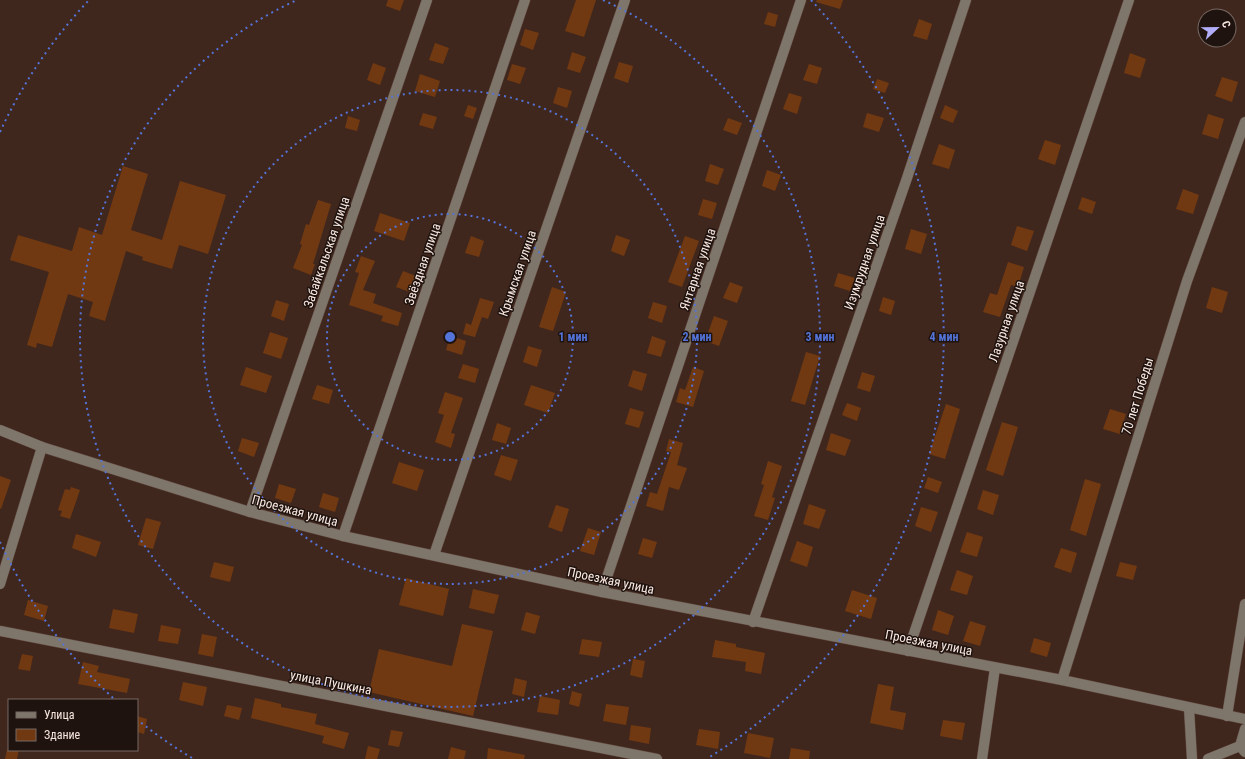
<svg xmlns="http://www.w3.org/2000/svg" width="1245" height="759" font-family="'Roboto Condensed',sans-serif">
	<rect width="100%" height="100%" fill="#40271d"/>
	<g fill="#713911">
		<polygon points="388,0 404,0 400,11 386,6"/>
		<polygon points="576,0 596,0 584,37 565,31"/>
		<polygon points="817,0 843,0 840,9 816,2"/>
		<polygon points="768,12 778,15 775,27 764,24"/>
		<polygon points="919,19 932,24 927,40 913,36"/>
		<polygon points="525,29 539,33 533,50 520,45"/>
		<polygon points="435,43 449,48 443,64 429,60"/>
		<polygon points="572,52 586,57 580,73 567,69"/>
		<polygon points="1130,53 1146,59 1140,78 1124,73"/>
		<polygon points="619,62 633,66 628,83 614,78"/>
		<polygon points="373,63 386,68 380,85 367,80"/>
		<polygon points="512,64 526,68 520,84 507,80"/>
		<polygon points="809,64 822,68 817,84 803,80"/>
		<polygon points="420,74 440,81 435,97 415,91"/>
		<polygon points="1222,77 1238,82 1232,102 1215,96"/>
		<polygon points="877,79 889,83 885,93 873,89"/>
		<polygon points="558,87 572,91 567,108 553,103"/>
		<polygon points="789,93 802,97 797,114 783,109"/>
		<polygon points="468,105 477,108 473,119 464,116"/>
		<polygon points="945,105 958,111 953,123 940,118"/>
		<polygon points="423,113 437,117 433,129 419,125"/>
		<polygon points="867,113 884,118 879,132 863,127"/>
		<polygon points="1208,114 1224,119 1218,139 1202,134"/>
		<polygon points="348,116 360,120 357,131 345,128"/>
		<polygon points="728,118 742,123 737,135 723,130"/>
		<polygon points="1045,140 1061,145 1055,165 1038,159"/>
		<polygon points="939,144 955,150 949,169 932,164"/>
		<polygon points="710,164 724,169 718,185 705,181"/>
		<polygon points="123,166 148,174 131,230 162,240 180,181 226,195 208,254 179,245 172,269 142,260 143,257 126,251 105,321 89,316 93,302 68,294 52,347 37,343 36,348 27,345 49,272 10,260 18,235 72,251 79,227 102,235"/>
		<polygon points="767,170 781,175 775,191 762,186"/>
		<polygon points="1183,189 1199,195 1193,214 1176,209"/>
		<polygon points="1082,197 1096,202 1092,214 1078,209"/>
		<polygon points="703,199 717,203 712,219 698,215"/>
		<polygon points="318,200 331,204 313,264 315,264 311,275 293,268 302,245 300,244 306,224 309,225"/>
		<polygon points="380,213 410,223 404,241 374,231"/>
		<polygon points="1017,226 1034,231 1027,251 1011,245"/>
		<polygon points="911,229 927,234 921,254 905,249"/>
		<polygon points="616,235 630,240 624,256 611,251"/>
		<polygon points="471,236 484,241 479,257 465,253"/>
		<polygon points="685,236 699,241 682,287 668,282"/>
		<polygon points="361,256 375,261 363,290 376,294 373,303 402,313 398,326 381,321 383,316 349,305 359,273 355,272"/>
		<polygon points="1008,262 1024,267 1018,287 1011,285 1000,317 983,312 990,293 997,295"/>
		<polygon points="403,271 416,276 410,292 396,287"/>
		<polygon points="838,273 855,278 850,291 834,286"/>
		<polygon points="730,282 743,287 737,303 723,298"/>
		<polygon points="552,287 566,292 553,331 539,327"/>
		<polygon points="1212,287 1228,292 1222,313 1206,308"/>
		<polygon points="883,297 895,301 891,315 879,311"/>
		<polygon points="480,298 494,302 488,319 482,317 475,337 463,334 466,323 471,325"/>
		<polygon points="276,300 289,304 284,321 271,316"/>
		<polygon points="653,302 667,306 662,323 648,318"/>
		<polygon points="714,316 728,321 719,346 705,341"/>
		<polygon points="270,332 288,338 281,359 263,353"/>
		<polygon points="450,336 466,341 462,355 446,350"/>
		<polygon points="652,336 666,341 661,357 647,353"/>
		<polygon points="528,346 542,350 537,367 523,362"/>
		<polygon points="806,352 820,356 805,405 791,401"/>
		<polygon points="463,364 479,369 475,383 458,378"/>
		<polygon points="246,367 272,376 266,393 240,385"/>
		<polygon points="693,367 704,371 693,407 676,402 680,388 685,390"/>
		<polygon points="633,370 647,374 642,391 628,386"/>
		<polygon points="862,372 875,376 870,392 857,388"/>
		<polygon points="317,385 333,390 329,404 312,399"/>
		<polygon points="531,385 555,393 548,413 524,405"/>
		<polygon points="445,392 463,398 451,433 455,434 451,448 435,442 444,415 438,413"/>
		<polygon points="847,403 861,408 857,421 842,415"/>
		<polygon points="946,404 960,409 945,459 929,454"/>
		<polygon points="630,408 644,412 639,428 625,424"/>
		<polygon points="1110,409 1126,414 1120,434 1103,429"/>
		<polygon points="1002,422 1018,427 1003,476 986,470"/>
		<polygon points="497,423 511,428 506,444 492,440"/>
		<polygon points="831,433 851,440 845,456 826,450"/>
		<polygon points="242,438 259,443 254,457 238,451"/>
		<polygon points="669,439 683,443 677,465 687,468 679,490 669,487 663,511 646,506 650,492 657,494 671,452 666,451"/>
		<polygon points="501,455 518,460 511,481 494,475"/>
		<polygon points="768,461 782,466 772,497 775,498 768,520 754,516 764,485 761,484"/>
		<polygon points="399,462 424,470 417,491 392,483"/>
		<polygon points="0,476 11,480 1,509 0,508"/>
		<polygon points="928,477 942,482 938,493 924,488"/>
		<polygon points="1085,479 1101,484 1086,536 1070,530"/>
		<polygon points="279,484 296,489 291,503 275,498"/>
		<polygon points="71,487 80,490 70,519 60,516 62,511 58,510 65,489 70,490"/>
		<polygon points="983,490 999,495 993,515 977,509"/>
		<polygon points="323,493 339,498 335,512 319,507"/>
		<polygon points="809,504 826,510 819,529 803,524"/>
		<polygon points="556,505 569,509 562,532 548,527"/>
		<polygon points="921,507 938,512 931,532 915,526"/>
		<polygon points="146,518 161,522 153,549 138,545"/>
		<polygon points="588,528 601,532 594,555 580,551"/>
		<polygon points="967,532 983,537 977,557 960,552"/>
		<polygon points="76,534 101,542 96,557 72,548"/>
		<polygon points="643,538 657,542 652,558 638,554"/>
		<polygon points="797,541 813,547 807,567 790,561"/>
		<polygon points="1061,548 1077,553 1071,573 1054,567"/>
		<polygon points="214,562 234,567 230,582 210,577"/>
		<polygon points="1120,562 1137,566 1133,580 1116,576"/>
		<polygon points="957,570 973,576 967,595 950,590"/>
		<polygon points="406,578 449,589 443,616 399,605"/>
		<polygon points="473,589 499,595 494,614 469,608"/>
		<polygon points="852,590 877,598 871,619 845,611"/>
		<polygon points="28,600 48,606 44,621 24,615"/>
		<polygon points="113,609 138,614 134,633 109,628"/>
		<polygon points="938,610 954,616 948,635 932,630"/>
		<polygon points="526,612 540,616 535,634 521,630"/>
		<polygon points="970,621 986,626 980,646 963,641"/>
		<polygon points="462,624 493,631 473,716 369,692 379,649 452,666"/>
		<polygon points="161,625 181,629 178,644 158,641"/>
		<polygon points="202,634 217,637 213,657 198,654"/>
		<polygon points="1034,638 1051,643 1047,657 1030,652"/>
		<polygon points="582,639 602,642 599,657 579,654"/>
		<polygon points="715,640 736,644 736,647 765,653 761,674 745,671 746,662 712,657"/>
		<polygon points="22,654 33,656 30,671 18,669"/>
		<polygon points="633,659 645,661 642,678 630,675"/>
		<polygon points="83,662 99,666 97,672 130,679 127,693 78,684"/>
		<polygon points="515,678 527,681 524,697 512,694"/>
		<polygon points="183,682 207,687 203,706 179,700"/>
		<polygon points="878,684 894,687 890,710 906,713 903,730 870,723"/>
		<polygon points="572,691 582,694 579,707 569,704"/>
		<polygon points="540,696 560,700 558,715 537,712"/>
		<polygon points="255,698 281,704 281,707 317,714 315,724 349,733 344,749 322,743 324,736 251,718"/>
		<polygon points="606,704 629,707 626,725 603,721"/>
		<polygon points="227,705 242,708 239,720 224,716"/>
		<polygon points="137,716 147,719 144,734 137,732"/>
		<polygon points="943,720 965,723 962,740 940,736"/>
		<polygon points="631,725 651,728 649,744 629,740"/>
		<polygon points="699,729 720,732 718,749 696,745"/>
		<polygon points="391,730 403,732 399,747 388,745"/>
		<polygon points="748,733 774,738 770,758 744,753"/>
		<polygon points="368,746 380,749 377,759 365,759"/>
		<polygon points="451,747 466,751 464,759 448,759"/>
		<polygon points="488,748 525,755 524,759 487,759"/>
		<polygon points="791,748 810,751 809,759 789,759"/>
		<polygon points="7,750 19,750 17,759 5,759"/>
	</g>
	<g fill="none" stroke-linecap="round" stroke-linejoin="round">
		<defs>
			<g id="minor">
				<polyline points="0,430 42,447 250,512 343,536 602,592 1062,680 1245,719"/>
				<polyline points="250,512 427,0"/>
				<polyline points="343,536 525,0"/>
				<polyline points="434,555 625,0"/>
				<polyline points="0,584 42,447"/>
				<polyline points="602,592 801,0"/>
				<polyline points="753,622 907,178 966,0"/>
				<polyline points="0,631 657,759"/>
				<polyline points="908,651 1129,0"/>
				<polyline points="1062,680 1187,281 1245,122"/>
				<polyline points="1189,708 1192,759"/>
				<polyline points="1227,716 1245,604"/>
				<polyline points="1245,729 1240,746 1245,752"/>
				<polyline points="982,759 995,668"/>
				<polyline points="1208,759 1240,746"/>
			</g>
		</defs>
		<use href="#minor" stroke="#5e463c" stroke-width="11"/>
		<use href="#minor" stroke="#7e756b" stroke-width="10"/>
	</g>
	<g fill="none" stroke="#5474da" stroke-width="2" stroke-dasharray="2 4">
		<circle cx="450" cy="337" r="123"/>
		<circle cx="450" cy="337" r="247"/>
		<path d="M603 0A370 370 0 1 1 297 0"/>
		<path d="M192 758A494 494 0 0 1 139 721M113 698A494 494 0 0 1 0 542M0 132A494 494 0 0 1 89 0M811 0A494 494 0 0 1 708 758"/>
	</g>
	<g text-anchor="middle" stroke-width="3" stroke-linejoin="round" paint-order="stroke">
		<g font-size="13" fill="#f9e8e1" stroke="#1f130f">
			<text transform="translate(326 252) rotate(-71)" y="5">Забайкальская улица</text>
			<text transform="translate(864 262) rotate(-71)" y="5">Изумрудная улица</text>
			<text transform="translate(422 264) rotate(-71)" y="5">Звёздная улица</text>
			<text transform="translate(697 269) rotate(-71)" y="5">Янтарная улица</text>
			<text transform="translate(517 273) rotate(-71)" y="5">Крымская улица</text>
			<text transform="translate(1006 321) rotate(-71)" y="5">Лазурная улица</text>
			<text transform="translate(1137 396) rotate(-73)" y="5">70 лет Победы</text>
			<text transform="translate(295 510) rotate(15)" y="5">Проезжая улица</text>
			<text transform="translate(611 580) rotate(12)" y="5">Проезжая улица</text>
			<text transform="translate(929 642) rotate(11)" y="5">Проезжая улица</text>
			<text transform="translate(331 682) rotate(11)" y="5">улица Пушкина</text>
		</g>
	</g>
	<circle cx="450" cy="337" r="6" fill="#5474da" stroke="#1f130f" stroke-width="2"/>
	<g font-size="12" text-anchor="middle" font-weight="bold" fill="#5474da" stroke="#1f130f" stroke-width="3" stroke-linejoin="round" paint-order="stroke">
		<text x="573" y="341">1 мин</text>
		<text x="697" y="341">2 мин</text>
		<text x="820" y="341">3 мин</text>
		<text x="944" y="341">4 мин</text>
	</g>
	<rect x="8" y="699" width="130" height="52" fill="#1f130f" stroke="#766863"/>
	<rect x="16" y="712" width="20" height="6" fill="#7e756b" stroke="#766863"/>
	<text x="44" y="719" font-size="12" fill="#f9e8e1">Улица</text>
	<rect x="16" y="729" width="20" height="12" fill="#713911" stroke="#766863"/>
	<text x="44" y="739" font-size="12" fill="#f9e8e1">Здание</text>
	<g transform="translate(1217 28) rotate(68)"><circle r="19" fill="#1f130f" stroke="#766863"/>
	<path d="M0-3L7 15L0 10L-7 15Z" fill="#b2adf9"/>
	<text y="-6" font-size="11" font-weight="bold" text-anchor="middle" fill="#f9e8e1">С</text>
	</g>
</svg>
